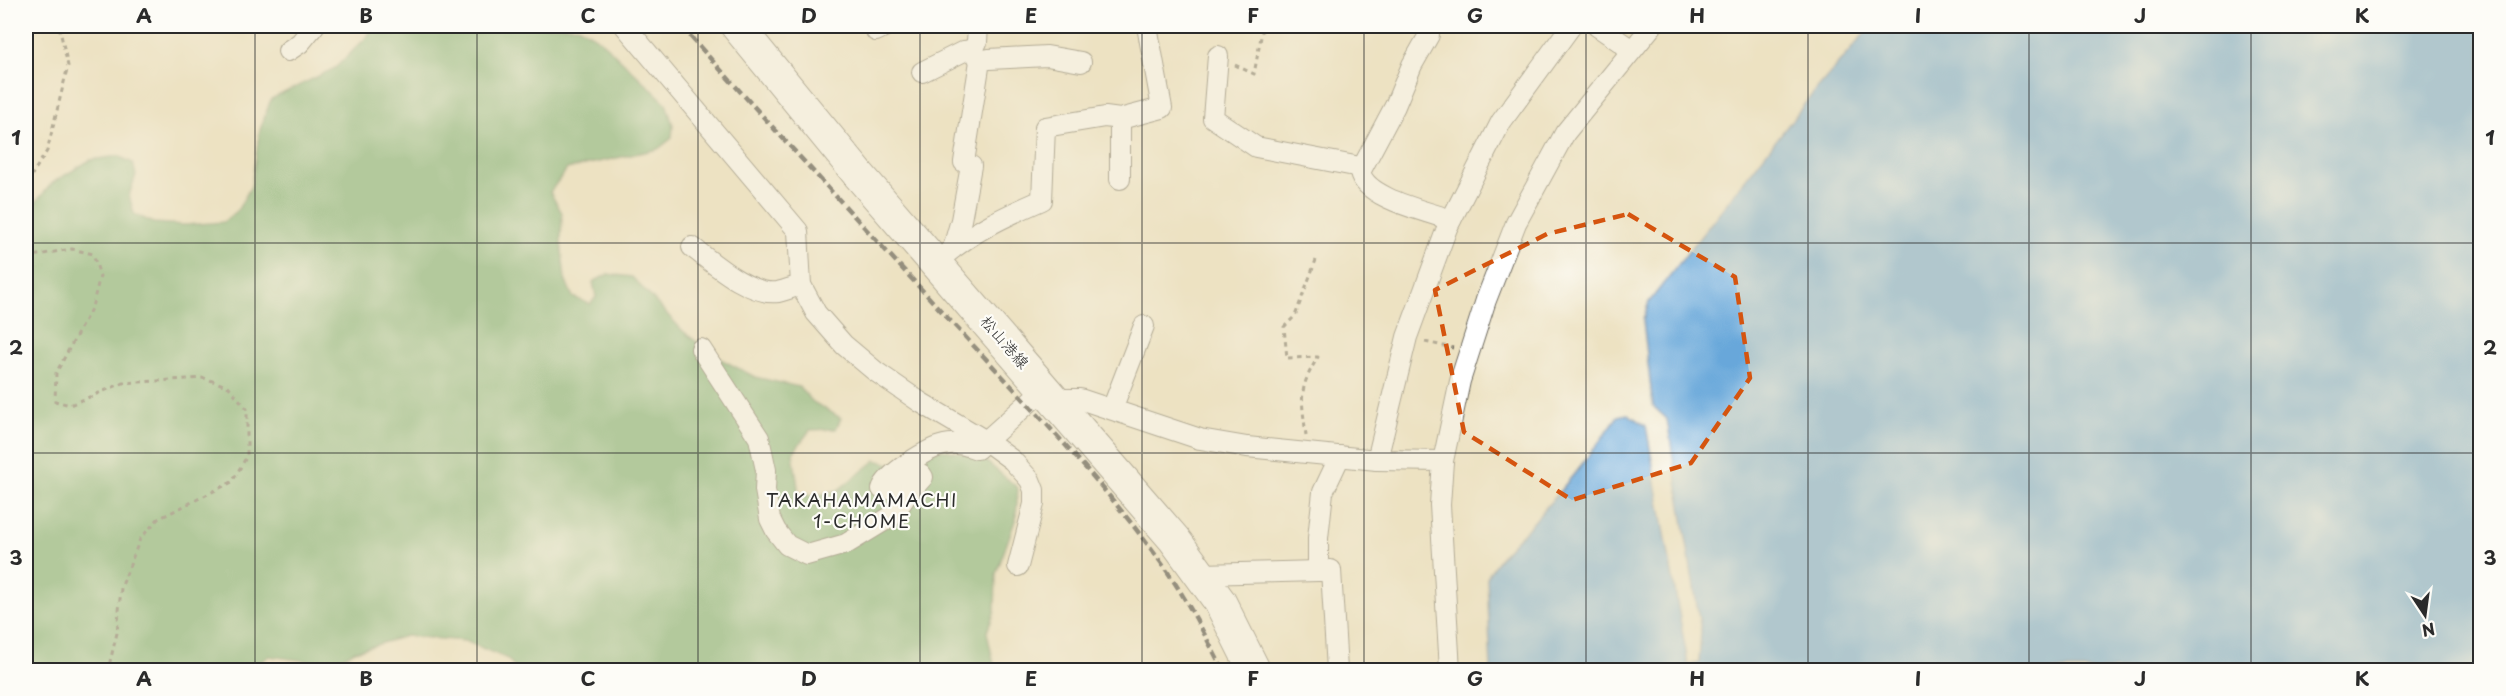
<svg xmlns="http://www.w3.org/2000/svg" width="2506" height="696" font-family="'Playpen Sans','Klee One',sans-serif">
	<rect width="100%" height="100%" fill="#fdfcf7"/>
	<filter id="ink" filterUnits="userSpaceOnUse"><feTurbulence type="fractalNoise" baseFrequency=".0167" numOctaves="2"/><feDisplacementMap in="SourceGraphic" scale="12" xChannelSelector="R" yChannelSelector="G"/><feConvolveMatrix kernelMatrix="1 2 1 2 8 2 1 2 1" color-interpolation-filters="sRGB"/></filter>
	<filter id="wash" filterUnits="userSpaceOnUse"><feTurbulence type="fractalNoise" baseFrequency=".008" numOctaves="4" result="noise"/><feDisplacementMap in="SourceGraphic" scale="24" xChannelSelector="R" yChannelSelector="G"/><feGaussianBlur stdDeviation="1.35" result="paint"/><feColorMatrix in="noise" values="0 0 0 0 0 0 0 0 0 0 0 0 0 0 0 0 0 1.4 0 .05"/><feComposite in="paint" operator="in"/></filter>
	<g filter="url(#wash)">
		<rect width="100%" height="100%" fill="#ede2c2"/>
		<polygon fill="#6eac6e" stroke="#4c6c4c" stroke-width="1.5" points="374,26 578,26 599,39 666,103 673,125 672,138 658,149 567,169 550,192 562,213 561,241 565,279 573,297 590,304 596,297 593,282 608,274 632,277 683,331 713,355 755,377 799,387 813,402 841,418 836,429 810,430 793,453 799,494 817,495 838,490 876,460 894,465 941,449 982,458 1018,488 1016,518 996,574 995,611 987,632 995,670 517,670 508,659 465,641 406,636 355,651 330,664 269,656 251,670 26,670 26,214 52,183 90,160 118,156 133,163 136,175 129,195 134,214 154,223 185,225 223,222 237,211 251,186 260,130 271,99 335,68 365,39"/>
		<path fill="#68a7da" stroke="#4a6982" stroke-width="1.5" d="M1871 26H2480V670H1491L1487 578C1497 557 1515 542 1531 525 1561 490 1592 454 1618 416L1628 414 1646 426 1688 664 1699 662 1701 631 1667 419 1653 406 1643 320 1649 302 1814 92Z"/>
	</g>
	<g filter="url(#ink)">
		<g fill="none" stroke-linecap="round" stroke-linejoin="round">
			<defs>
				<g id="minor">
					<polyline points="625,26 798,231 801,285 816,313 844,345 875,371 920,402 986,441 1012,460 1030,480 1034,490 1034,504 1018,566"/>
					<polyline points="978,26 977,42 973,50 979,59"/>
					<path d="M1428 26 1429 35 1412 65 1395 106 1360 172C1366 199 1427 211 1451 220"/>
					<polyline points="1597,26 1632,50"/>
					<polyline points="876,31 886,26"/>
					<polyline points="288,51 300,43 314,26"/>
					<polyline points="1218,56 1213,118 1256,147 1360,167"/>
					<polyline points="922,72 964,51 973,50"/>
					<polyline points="1120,179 1120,119"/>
					<path d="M692 247C713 263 750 296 778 292 786 290 794 287 801 285"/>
					<polyline points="953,248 961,220 971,166 964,162 980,61 989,59 1047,56 1081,62"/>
					<path d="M937 262C967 234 1003 217 1042 200L1045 127 1105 117 1120 119 1162 108 1147 26"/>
					<path d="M701 349 759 438 766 470 765 490 770 519 776 531 787 545 807 555 846 544 892 516 907 495 923 477 921 474 884 490 882 489C886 474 929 448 944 445 956 442 966 445 977 449L1045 388"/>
					<polyline points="1055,399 1080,399 1200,439 1247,447 1377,460 1443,461"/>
					<polyline points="1112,409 1144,326"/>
					<polyline points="1377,460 1407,337 1447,228 1501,122 1571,26"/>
					<polyline points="1202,574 1318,571"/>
					<polyline points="1337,670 1331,570 1318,571 1318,538 1323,492 1340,456"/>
					<polyline points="1450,670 1440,505 1443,461 1460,381 1486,300 1516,223 1565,133 1652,26"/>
				</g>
				<polyline id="primary" points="737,26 859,175 1174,539 1220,602 1254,670"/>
			</defs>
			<use href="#minor" stroke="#6f6b60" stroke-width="22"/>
			<use href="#primary" stroke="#6f6b60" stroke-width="34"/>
			<g stroke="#6f6b60" stroke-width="3" stroke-dasharray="4.5 4.5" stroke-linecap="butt">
				<polyline points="1235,65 1254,74 1263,26"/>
				<polyline points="26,184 47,151 68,66 59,26"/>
				<polyline points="26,257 72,249 93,254 100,276 92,307 56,373 55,401 70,405 123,383 204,378 229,387 247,409 247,456 232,482 158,519 140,539 121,588 117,633 108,670"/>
				<polyline points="1425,342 1453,348"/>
				<path d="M1306 436C1302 399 1297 391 1318 357L1287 358 1284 327 1295 316 1316 260"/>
			</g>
			<use href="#minor" stroke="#fff" stroke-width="20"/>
			<use href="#primary" stroke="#fff" stroke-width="32"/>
			<path stroke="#2b2b2b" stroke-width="4.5" stroke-dasharray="9 4.5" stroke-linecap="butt" d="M681 26C772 127 864 227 957 328 1026 402 1097 475 1157 557 1183 592 1203 631 1223 670"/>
		</g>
	</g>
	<path d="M0 0H2506V696H0ZM1628 214 1735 277 1750 378 1691 463 1572 500 1464 432 1435 290 1547 234Z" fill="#ede2c2" fill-opacity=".55" fill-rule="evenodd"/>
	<path fill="none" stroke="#d5540f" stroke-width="4.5" stroke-dasharray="12 8" stroke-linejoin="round" d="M1628 214 1735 277 1750 378 1691 463 1572 500 1464 432 1435 290 1547 234Z"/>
	<path fill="none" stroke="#2b2b2b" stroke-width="1.5" stroke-opacity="0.55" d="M255 26V670M477 26V670M698 26V670M920 26V670M1142 26V670M1364 26V670M1586 26V670M1808 26V670M2029 26V670M2251 26V670M26 243H2480M26 453H2480"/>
	<g text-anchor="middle" stroke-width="4.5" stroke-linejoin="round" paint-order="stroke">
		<g font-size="16" fill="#2b2b2b" stroke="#fdfcf7">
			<text transform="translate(1005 342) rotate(49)" y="6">松山港線</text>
		</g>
		<g font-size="18" letter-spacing="1.5" fill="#2b2b2b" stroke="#fdfcf7">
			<text x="862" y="507">TAKAHAMAMACHI<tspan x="862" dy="21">1-CHOME</tspan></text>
		</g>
	</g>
	<rect width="2506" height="696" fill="none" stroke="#fdfcf7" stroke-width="66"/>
	<g transform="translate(2425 615) rotate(167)" stroke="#fdfcf7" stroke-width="4.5" paint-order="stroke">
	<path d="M0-4.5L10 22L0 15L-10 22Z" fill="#2b2b2b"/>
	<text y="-9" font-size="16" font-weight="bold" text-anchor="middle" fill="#2b2b2b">N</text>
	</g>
	<rect x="33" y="33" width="2440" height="630" fill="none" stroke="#2b2b2b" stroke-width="2"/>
	<g font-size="20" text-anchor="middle" font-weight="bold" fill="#2b2b2b">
		<text x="144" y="23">A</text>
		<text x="366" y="23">B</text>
		<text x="588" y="23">C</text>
		<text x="809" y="23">D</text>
		<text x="1031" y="23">E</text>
		<text x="1253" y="23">F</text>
		<text x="1475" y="23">G</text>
		<text x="1697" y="23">H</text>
		<text x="1918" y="23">I</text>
		<text x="2140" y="23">J</text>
		<text x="2362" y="23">K</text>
		<text x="16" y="145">1</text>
		<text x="2490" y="145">1</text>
		<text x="16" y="355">2</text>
		<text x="2490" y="355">2</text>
		<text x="16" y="565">3</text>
		<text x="2490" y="565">3</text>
		<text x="144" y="686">A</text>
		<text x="366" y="686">B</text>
		<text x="588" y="686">C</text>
		<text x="809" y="686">D</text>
		<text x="1031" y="686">E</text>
		<text x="1253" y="686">F</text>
		<text x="1475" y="686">G</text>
		<text x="1697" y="686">H</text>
		<text x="1918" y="686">I</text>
		<text x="2140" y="686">J</text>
		<text x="2362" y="686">K</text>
	</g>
</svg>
